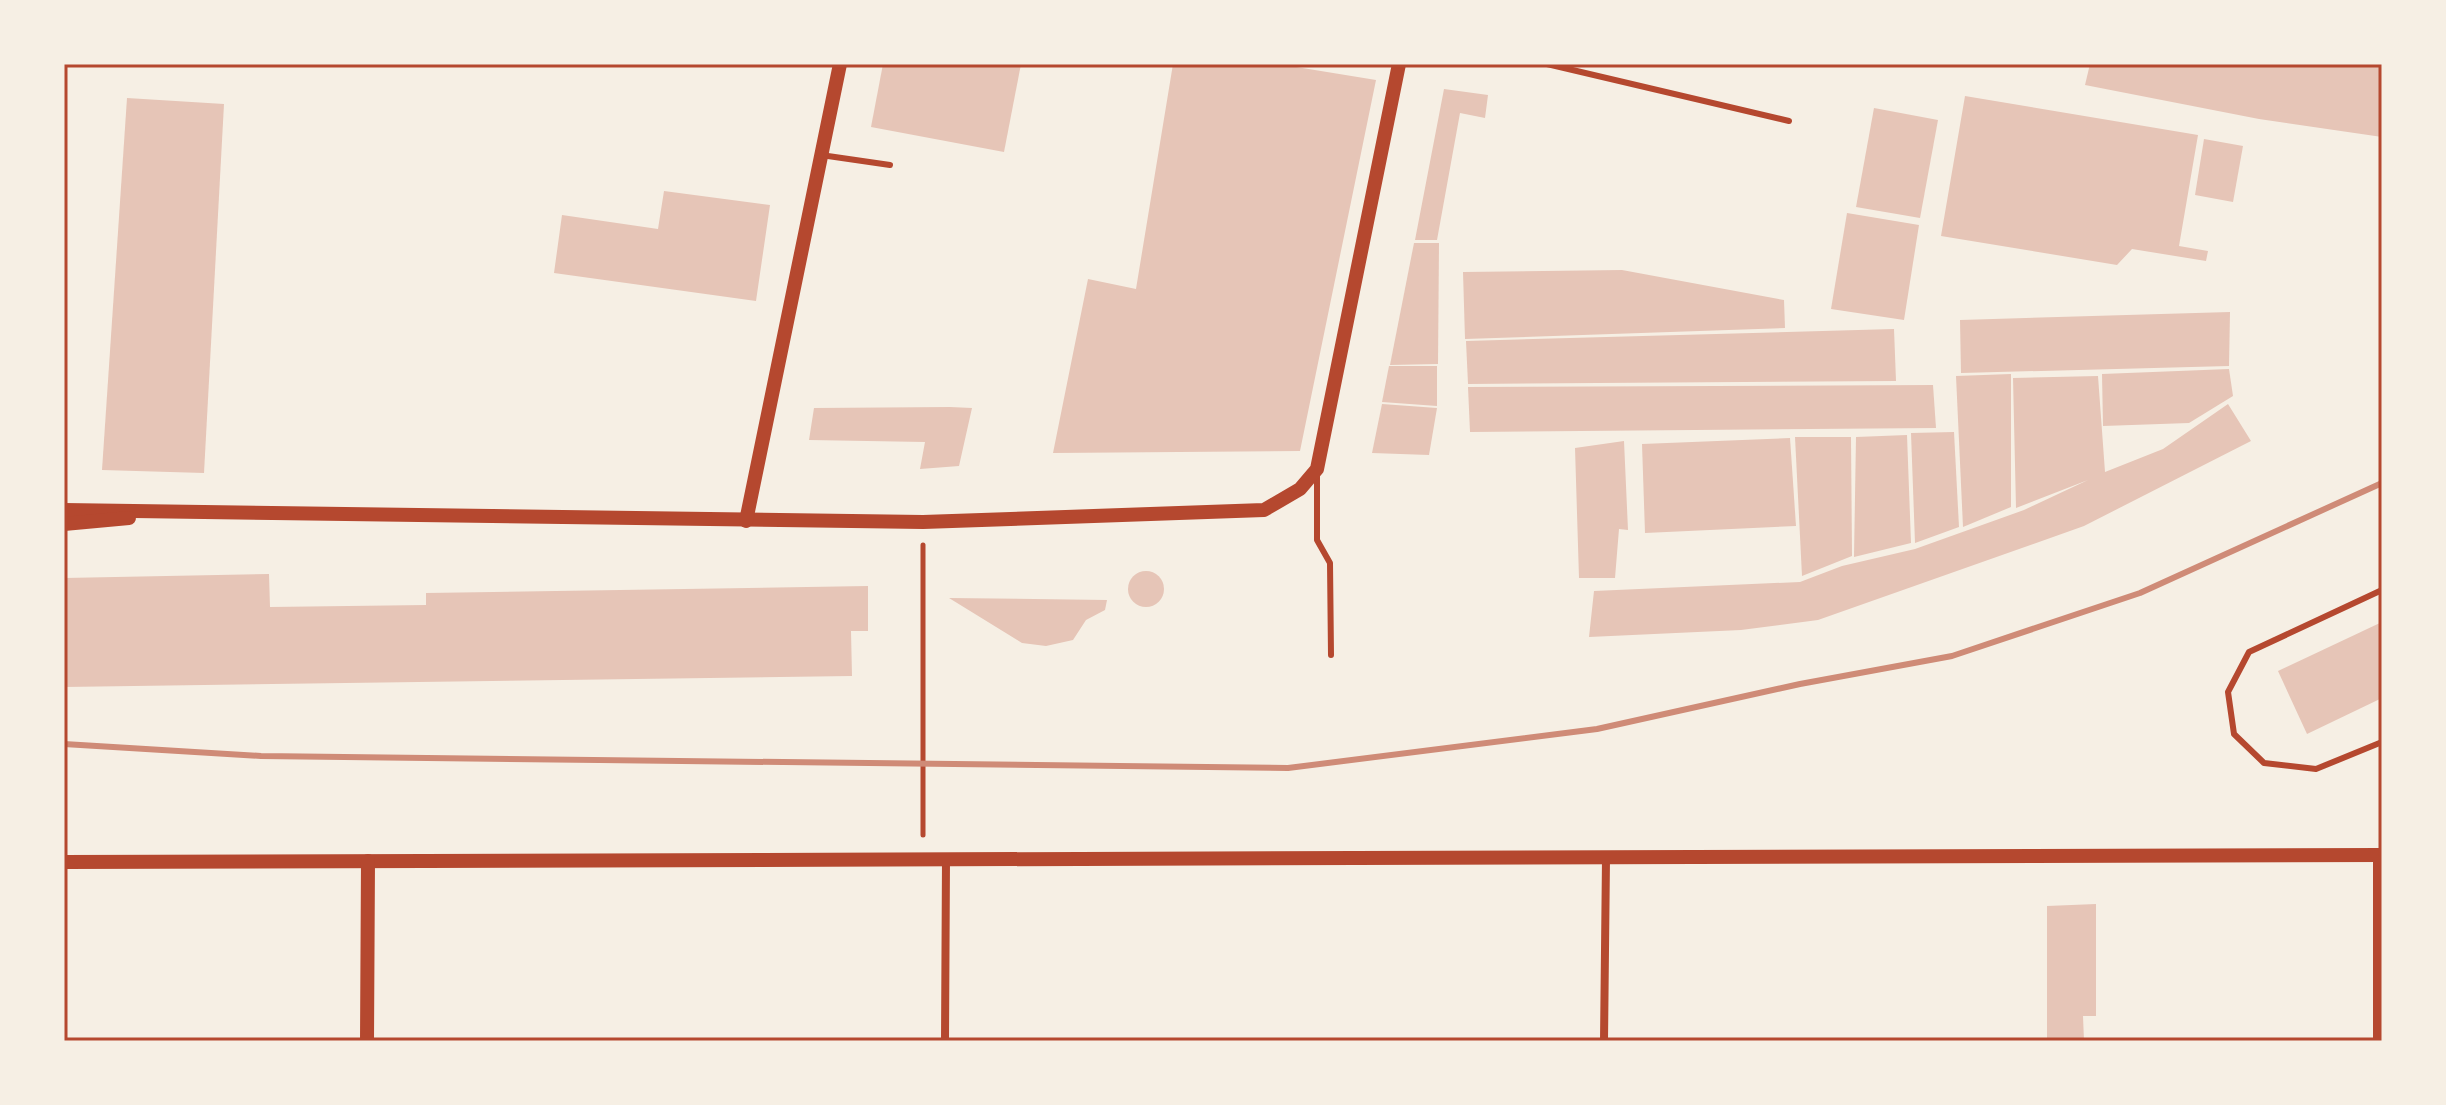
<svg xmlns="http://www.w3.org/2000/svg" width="2446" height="1105" font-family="Figtree,sans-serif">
	<rect width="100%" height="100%" fill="#f6efe4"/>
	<g fill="#e6c5b7">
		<polygon points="883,64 1021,64 1004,152 871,127"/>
		<polygon points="1173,64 1278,64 1376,80 1300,451 1053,453 1088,279 1136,289"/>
		<polygon points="2090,64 2382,64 2382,137 2259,119 2085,85"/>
		<polygon points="1444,89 1488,95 1485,118 1460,113 1437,240 1415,240"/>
		<polygon points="1965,96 2198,135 2179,246 2208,251 2206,261 2132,249 2117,265 1941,236"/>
		<polygon points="127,98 224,104 204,473 102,470"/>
		<polygon points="1874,108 1938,120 1920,218 1856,207"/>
		<polygon points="2204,139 2243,146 2233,202 2195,195"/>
		<polygon points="664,191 770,205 756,301 554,273 562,215 658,229"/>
		<polygon points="1847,213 1919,225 1904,320 1831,309"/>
		<polygon points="1414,243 1439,243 1438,364 1390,365"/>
		<polygon points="1622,270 1784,300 1785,328 1465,339 1463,272"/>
		<polygon points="2230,312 2229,366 1961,373 1960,320"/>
		<polygon points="1894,329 1896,381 1468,384 1466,341"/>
		<polygon points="1389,366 1437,366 1437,406 1382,402"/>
		<polygon points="2229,369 2233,396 2189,423 2103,426 2102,374"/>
		<polygon points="2011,374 2011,507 1963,527 1956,376"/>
		<polygon points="2098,376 2105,472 2163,449 2228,404 2251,441 2084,526 1818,620 1741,630 1589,637 1594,591 1800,582 1842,566 1915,549 2024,510 2088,480 2016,508 2013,378"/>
		<polygon points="1933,385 1936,428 1470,432 1468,387"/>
		<polygon points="1382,404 1437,408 1429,455 1372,453"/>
		<polygon points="814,408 950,407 972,408 959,466 920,469 925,442 809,440"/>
		<polygon points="1954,432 1959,527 1915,543 1911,433"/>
		<polygon points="1907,435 1911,543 1854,557 1856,437"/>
		<polygon points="1795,437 1851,437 1852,556 1802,576"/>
		<polygon points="1790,438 1796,526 1645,533 1642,444"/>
		<polygon points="1624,441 1628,530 1619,529 1615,578 1579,578 1575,448"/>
		<circle cx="1146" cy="589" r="18"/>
		<polygon points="269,574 270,607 426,605 426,593 868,586 868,631 851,631 852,676 64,687 64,578"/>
		<polygon points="949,598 1107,600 1105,610 1086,620 1073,640 1046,646 1022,643"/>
		<polygon points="2382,622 2382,698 2307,734 2278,671"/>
		<polygon points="2096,904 2096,1016 2083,1016 2084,1041 2047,1041 2047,906"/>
	</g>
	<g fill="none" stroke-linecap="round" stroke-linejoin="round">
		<polyline stroke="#b5482f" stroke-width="5" points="923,545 923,835"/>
		<g stroke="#b5482f" stroke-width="6">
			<polyline points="1547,64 1789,121"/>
			<polyline points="821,155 890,165"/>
			<polyline points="1317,472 1317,540 1330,563 1331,655"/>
			<polyline points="2382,590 2249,652 2228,692 2234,734 2264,763 2316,769 2382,742"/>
		</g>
		<g stroke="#b5482f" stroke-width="8">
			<polyline points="945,1041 946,860"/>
			<polyline points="1604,1041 1606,859"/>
			<polyline points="2377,1041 2377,855"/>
		</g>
		<g stroke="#b5482f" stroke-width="14">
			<polyline points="64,510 923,522 1264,510 1300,489 1317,469 1399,64"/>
			<polyline points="746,521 840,64"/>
			<polyline points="64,524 129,518"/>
			<polyline points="64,862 2382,855"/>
			<polyline points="367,1041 368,861"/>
		</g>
		<polyline stroke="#cf8b77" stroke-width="6" points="64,744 261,756 1288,768 1597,729 1800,684 1952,656 2140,593 2382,483"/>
	</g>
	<rect width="2446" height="1105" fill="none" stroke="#f6efe4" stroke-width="132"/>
	<rect x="66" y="66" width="2314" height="973" fill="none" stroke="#b5482f" stroke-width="3"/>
</svg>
